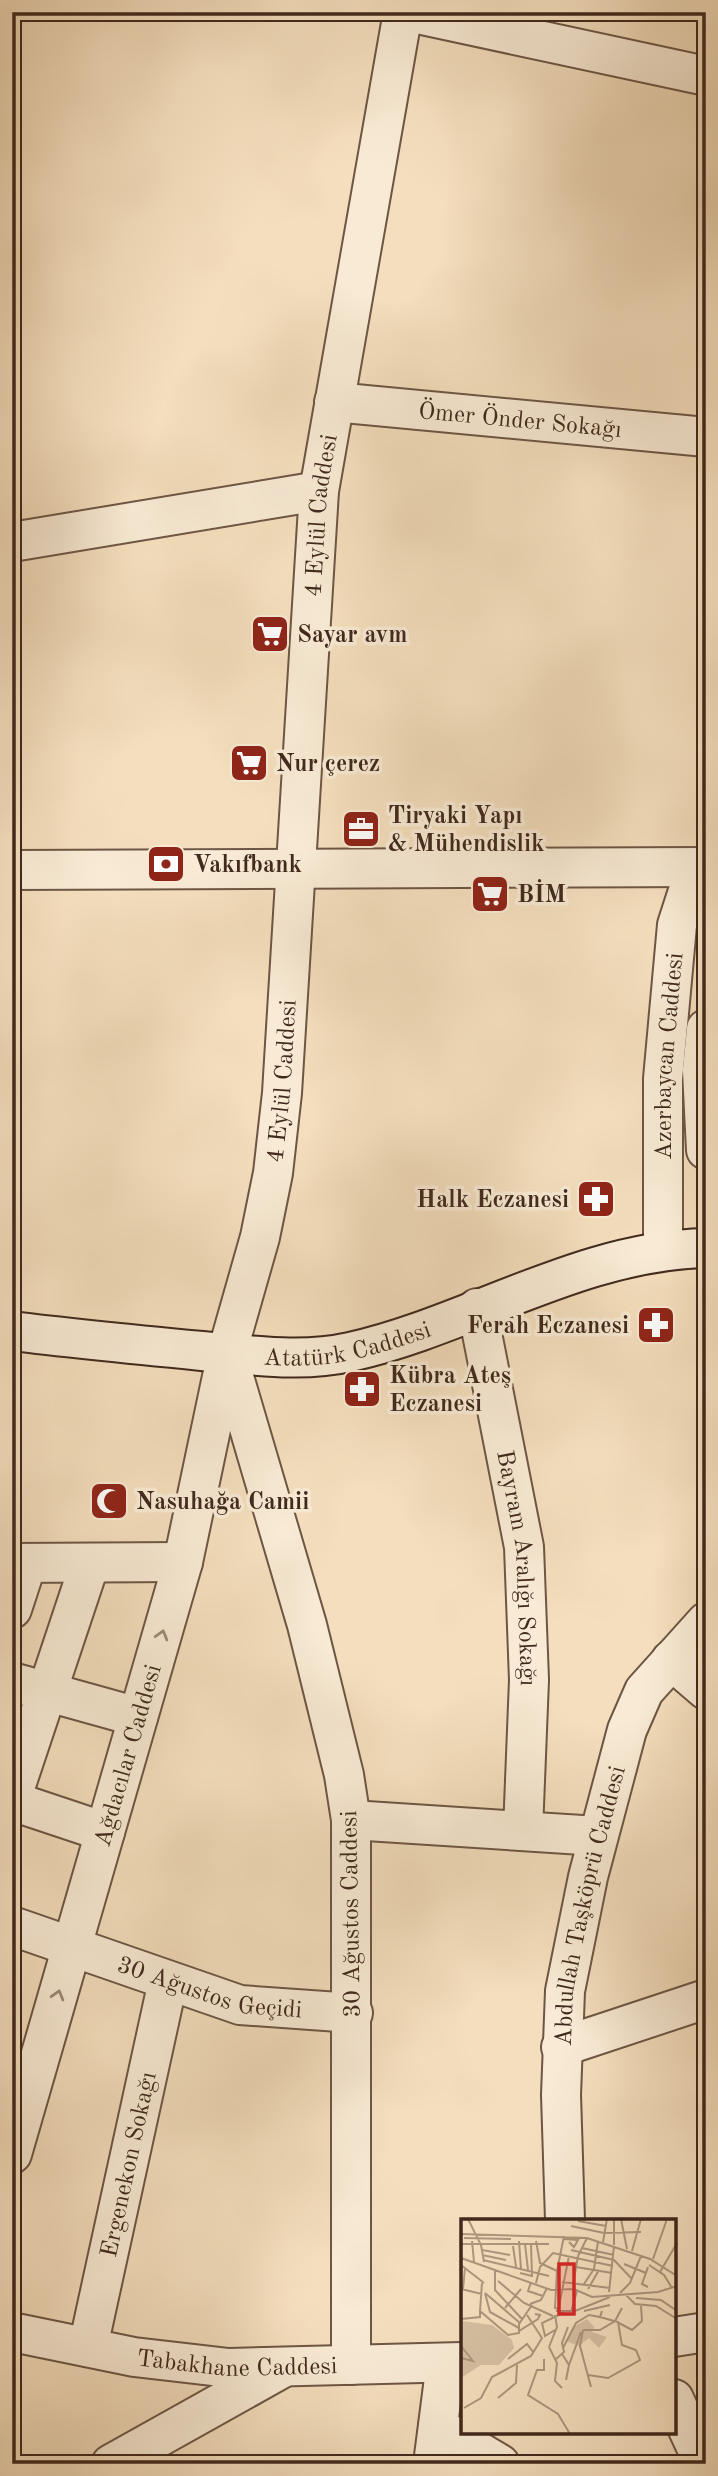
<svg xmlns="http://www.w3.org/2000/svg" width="718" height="2476" font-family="'Old Standard TT',serif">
	<rect width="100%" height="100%" fill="#f4debd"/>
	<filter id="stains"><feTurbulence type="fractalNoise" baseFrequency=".00286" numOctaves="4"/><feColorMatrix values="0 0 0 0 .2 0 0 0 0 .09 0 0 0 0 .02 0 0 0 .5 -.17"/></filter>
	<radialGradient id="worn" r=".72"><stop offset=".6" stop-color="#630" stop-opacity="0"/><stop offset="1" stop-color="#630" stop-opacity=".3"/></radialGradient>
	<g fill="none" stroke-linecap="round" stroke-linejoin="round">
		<defs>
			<g id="minor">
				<polyline points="408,12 706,76"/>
				<path id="s1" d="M334 402 706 437"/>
				<polyline points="12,542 319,491"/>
				<path id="s2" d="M477 1308 524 1547 529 1680 523 1831"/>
				<polyline points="12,1563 183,1562"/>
				<polyline points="12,1609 27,1563"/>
				<polyline points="671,1660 706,1690"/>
				<polyline points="12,1682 138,1717"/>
				<polyline points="12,1797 90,1563"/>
				<polyline points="12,1801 105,1832"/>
				<polyline points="351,1820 598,1836"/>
				<path id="s3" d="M12 1926 240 2005 353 2013"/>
				<polyline points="561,2047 706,1999"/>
				<path id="s4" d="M12 2154 183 1562 227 1353"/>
				<path id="s5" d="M88 2347 168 1981"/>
				<polyline points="674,2399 704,2464"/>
				<polyline points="438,2427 500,2464"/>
			</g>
			<g id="tertiary">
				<polyline points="12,870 706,867"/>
				<polyline points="706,1029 702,1070 706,1150"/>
				<path id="s6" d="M663 1250V1079L677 925 688 891 706 870"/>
				<path id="s7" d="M565 2220 561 2095 565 1991 588 1877 627 1730 644 1691 706 1622"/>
				<path id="s8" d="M12 2332 134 2357 229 2368 462 2362"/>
				<polyline points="674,2337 706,2332"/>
				<path id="s9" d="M351 2365V1820L344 1775 307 1625 227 1353 260 1237 273 1173 282 1093 319 491 403 12"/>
				<polyline points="111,2464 281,2369"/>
				<polyline points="433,2464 446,2363"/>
			</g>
			<g id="secondary">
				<path id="s10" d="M12 1331C76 1339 139 1345 202 1351 252 1355 301 1363 350 1352 470 1325 579 1251 706 1248"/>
			</g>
		</defs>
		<use href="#minor" stroke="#6d5645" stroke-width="42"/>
		<use href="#tertiary" stroke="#6d5645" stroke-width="42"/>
		<use href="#secondary" stroke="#40291d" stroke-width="42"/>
		<use href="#minor" stroke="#f8ead4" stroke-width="38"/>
		<use href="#tertiary" stroke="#f8ead4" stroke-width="38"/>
		<use href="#secondary" stroke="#f8ead4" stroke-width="38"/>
	</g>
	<defs><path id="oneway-chevron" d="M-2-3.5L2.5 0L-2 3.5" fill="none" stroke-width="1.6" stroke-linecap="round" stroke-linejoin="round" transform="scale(1.75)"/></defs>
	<g stroke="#9c8a78">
		<use href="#oneway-chevron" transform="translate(162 1635) rotate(-74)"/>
		<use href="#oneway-chevron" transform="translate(58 1995) rotate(-74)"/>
	</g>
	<defs>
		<symbol id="supermarket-square" viewBox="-11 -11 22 22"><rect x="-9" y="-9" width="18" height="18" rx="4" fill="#8f2418" stroke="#f8ead4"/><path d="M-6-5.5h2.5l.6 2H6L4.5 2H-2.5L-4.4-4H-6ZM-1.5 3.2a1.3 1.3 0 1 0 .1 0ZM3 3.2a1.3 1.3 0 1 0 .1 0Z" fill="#fff"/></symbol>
		<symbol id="office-square" viewBox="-11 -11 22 22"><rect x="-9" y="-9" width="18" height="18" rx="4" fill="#8f2418" stroke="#f8ead4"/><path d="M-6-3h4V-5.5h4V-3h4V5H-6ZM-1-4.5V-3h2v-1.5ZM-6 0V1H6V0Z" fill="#fff"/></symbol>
		<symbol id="bank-square" viewBox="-11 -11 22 22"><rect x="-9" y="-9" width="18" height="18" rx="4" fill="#8f2418" stroke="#f8ead4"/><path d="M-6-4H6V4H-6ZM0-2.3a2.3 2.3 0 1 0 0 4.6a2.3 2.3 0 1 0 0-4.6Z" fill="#fff"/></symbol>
		<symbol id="pharmacy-square" viewBox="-11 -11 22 22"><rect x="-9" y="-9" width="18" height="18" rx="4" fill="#8f2418" stroke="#f8ead4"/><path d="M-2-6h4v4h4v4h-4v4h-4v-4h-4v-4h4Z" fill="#fff"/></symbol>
		<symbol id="mosque-square" viewBox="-11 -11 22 22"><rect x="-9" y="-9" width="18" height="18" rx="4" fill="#8f2418" stroke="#f8ead4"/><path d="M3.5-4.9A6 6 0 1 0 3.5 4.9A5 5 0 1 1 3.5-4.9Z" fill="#fff"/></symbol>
	</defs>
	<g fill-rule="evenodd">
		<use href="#supermarket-square" x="248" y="612" width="44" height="44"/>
		<use href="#supermarket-square" x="227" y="741" width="44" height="44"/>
		<use href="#office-square" x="339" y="807" width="44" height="44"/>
		<use href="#bank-square" x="144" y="842" width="44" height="44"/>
		<use href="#supermarket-square" x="468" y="872" width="44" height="44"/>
		<use href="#pharmacy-square" x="574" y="1177" width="44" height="44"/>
		<use href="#pharmacy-square" x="634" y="1303" width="44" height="44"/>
		<use href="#pharmacy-square" x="340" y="1367" width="44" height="44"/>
		<use href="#mosque-square" x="87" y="1479" width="44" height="44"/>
	</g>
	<g text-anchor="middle" stroke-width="7" stroke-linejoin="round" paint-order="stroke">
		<g font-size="24" fill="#40291d" stroke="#f8ead4">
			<text dy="8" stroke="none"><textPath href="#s1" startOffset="187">Ömer Önder Sokağı</textPath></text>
			<text dy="8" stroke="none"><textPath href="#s9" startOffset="1874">4 Eylül Caddesi</textPath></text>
			<text dy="8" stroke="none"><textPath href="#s6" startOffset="194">Azerbaycan Caddesi</textPath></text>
			<text dy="8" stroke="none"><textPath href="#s9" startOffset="1307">4 Eylül Caddesi</textPath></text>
			<text dy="8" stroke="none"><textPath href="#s10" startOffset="338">Atatürk Caddesi</textPath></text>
			<text dy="8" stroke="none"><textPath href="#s2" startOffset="264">Bayram Aralığı Sokağı</textPath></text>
			<text dy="8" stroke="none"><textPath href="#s4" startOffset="415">Ağdacılar Caddesi</textPath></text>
			<text dy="8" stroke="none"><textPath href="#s7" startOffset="317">Abdullah Taşköprü Caddesi</textPath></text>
			<text transform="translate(350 1914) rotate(-91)" y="8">30 Ağustos Caddesi</text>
			<text dy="8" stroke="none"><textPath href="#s3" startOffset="208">30 Ağustos Geçidi</textPath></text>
			<text dy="8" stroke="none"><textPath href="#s5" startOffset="187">Ergenekon Sokağı</textPath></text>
			<text dy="8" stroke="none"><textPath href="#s8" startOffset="228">Tabakhane Caddesi</textPath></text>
		</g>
		<g font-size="24" font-weight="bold" fill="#40291d" stroke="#f8ead4" text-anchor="start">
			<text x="297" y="642">Sayar avm</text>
			<text x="276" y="771">Nur çerez</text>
			<text x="388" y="823">Tiryaki Yapı<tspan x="388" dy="28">&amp; Mühendislik</tspan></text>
			<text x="193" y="872">Vakıfbank</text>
			<text x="517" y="902">BİM</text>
			<text x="569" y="1207" text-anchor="end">Halk Eczanesi</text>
			<text x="629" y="1333" text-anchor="end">Ferah Eczanesi</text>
			<text x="389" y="1383">Kübra Ateş<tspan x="389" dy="28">Eczanesi</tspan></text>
			<text x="136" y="1509">Nasuhağa Camii</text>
		</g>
	</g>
	<g transform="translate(461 2219)">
		<rect width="215" height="215" fill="#f4debd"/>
		<path d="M126 100 133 108 131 113 146 118 138 129 128 119 118 127 105 122 111 109ZM1 102 31 106 51 121 53 129 38 146H20L0 159Z" fill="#d5bfa2"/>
		<path fill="none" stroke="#ac967d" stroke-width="2" d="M7 0 20 26 23 43M160 0 166 30M117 2 145 7M110 7 143 14 180 13M0 15 126 19 189 40 216 57M3 19 50 20M103 20 117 21 113 28 108 23M11 22 13 43M58 22 60 50M75 22 79 44 96 52M142 23 146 0M0 25H88M64 25 67 51M153 26V0M52 27 55 48M121 29 153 36M21 31 49 36M110 31 153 41 170 59M171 32 180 0M21 36 45 41M0 39 90 71 113 70 131 78 197 73 216 67M192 40 206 0M22 41 88 57M163 45 185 54M0 46 23 64M188 46 203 56 211 69M115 48 151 54M34 50V71L61 100M199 53 216 24M59 54 71 57 70 25M37 62 63 84 92 97M70 63 67 72 82 77M101 63 149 69M21 64 19 92 47 116 58 114V105L71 86M75 64 79 48 92 34 152 47M123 65 133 50 137 22M112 66 117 37 126 19M187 68 181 65 187 48M0 70 21 75M2 70 4 49M127 70 138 51M148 73 153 27M24 74 29 93 58 109M24 74 59 104M159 74 169 64 180 37M164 75 174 85 195 87 216 100M175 79 200 81 216 92M69 85 80 81 86 69M44 89 60 70M98 90 94 89 96 52 103 17M95 92H114L149 78M97 92 108 37M123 92 149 86M110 93 116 72M0 100 19 98V92M158 104 171 111 181 102 180 87M94 111 84 117 81 104 104 93M122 111 119 127 130 168M122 111H139L154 102 161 89M58 112 77 100 79 96 74 95M0 127 12 142 0 139M88 128 96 144 94 162 101 169M88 128 96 108 94 96M102 129 115 104 128 96 139 98 141 92M101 135 108 146 105 161M47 140 66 125 72 133M83 140V151H76L67 176 97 195 109 215M95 140 103 133 101 124 107 108M108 146 120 113M127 156 147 159 179 141 175 131 161 126 157 103 139 98M37 179 55 164 56 146M3 189 20 179 31 158 70 137 81 119 66 96"/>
		<path fill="#d62828" fill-opacity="0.15" stroke="#d62828" stroke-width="3.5" d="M98 45H113V95H98Z"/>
		<rect width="215" height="215" fill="none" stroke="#40291d" stroke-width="3.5"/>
	</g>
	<rect width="718" height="2476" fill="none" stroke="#f4debd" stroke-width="42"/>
	<rect x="14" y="14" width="690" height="2448" fill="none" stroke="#40291d" stroke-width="3.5"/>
	<rect x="21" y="21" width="676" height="2434" fill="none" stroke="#40291d" stroke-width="2"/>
	<rect width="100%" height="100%" filter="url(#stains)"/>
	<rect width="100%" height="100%" fill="url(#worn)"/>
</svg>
